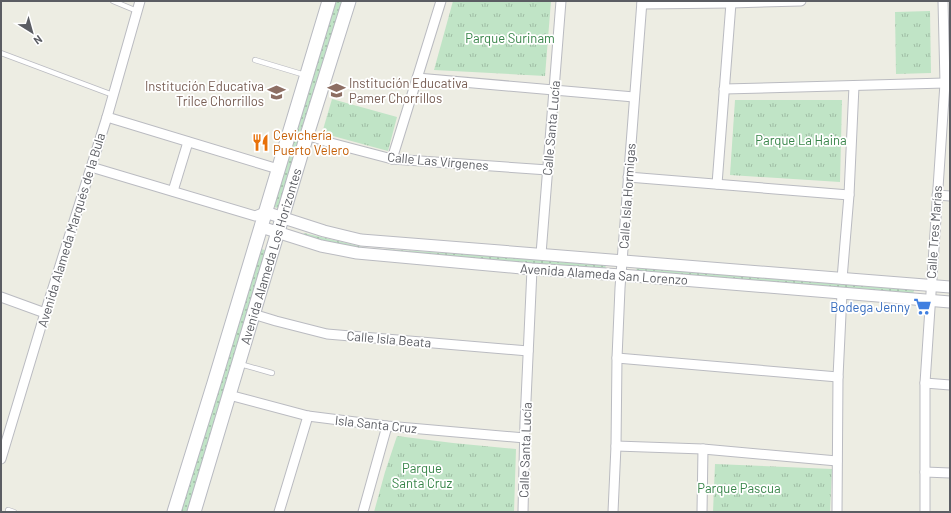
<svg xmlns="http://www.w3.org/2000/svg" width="951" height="513" font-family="Barlow,sans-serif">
	<defs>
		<pattern id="grass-dots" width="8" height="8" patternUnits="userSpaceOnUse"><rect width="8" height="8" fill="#c0e4c6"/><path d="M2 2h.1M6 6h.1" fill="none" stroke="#9fbca4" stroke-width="1.8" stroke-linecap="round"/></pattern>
		<pattern id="park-tufts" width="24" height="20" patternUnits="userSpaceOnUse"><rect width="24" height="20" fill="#c0e4c6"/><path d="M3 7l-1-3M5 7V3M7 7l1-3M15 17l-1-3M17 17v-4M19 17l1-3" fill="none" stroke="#9fbca4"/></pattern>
	</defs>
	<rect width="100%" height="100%" fill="#edede3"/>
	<g fill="url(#grass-dots)">
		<polygon points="333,1 344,1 281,209 271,206"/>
		<polygon points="304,233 367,248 606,263 605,271 367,253 302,238"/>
		<polygon points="258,248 268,251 189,512 179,512"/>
		<polygon points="637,266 914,289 913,296 636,273"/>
	</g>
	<g fill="url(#park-tufts)">
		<polygon points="453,1 551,1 545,76 434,70"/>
		<polygon points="930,11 931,73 896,74 895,12"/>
		<polygon points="332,99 397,117 388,151 322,133"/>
		<polygon points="735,100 842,100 840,182 730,175"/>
		<polygon points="397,436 453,443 516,449 514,512 374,512 385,472"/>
		<polygon points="715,464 832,469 830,512 713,512"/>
	</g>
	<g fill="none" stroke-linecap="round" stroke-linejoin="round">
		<defs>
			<g id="service">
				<polyline points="113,1 137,11"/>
				<polyline points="1,53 113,95"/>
				<polyline points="255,60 305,75"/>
				<polyline points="240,364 272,373"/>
				<polyline points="8,510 14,512"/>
			</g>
			<g id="minor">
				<polyline points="642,4 731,3 801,1"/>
				<polyline points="417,78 634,97"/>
				<polyline points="724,89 945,83"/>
				<polyline points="107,117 278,169"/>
				<polyline points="307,135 331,143 392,159 548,170"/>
				<polyline points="392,159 441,1"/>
				<polyline points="91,167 255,216 265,212"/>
				<polyline points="628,177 849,195"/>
				<polyline points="717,184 731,3"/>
				<polyline points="173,191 188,142"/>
				<polyline points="937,195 950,196"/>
				<polyline points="541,254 561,1"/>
				<polyline points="842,279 849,195 854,86"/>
				<polyline points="1,297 45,313"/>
				<polyline points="253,314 276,321 327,334 528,351"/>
				<polyline points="617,358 838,377"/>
				<polyline points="925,383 950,385"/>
				<polyline points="229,395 308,416 387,426 525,438"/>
				<polyline points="616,446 703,449 837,461"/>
				<polyline points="1,459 45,313 107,117 140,1"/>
				<polyline points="925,472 950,473"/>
				<polyline points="279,512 308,416"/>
				<polyline points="363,512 387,426"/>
				<polyline points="523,512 525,422 532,269"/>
				<polyline points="613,512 616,446 617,358 620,288 642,1"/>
				<polyline points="702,512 703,449"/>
				<polyline points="837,512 838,377 842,293"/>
				<polyline points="925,512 925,383 945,83 943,1"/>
			</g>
			<g id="tertiary">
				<polyline points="265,212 324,231 361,240 950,287"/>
				<polyline points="261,227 321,246 357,253 532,269 621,275 950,302"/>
			</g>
			<g id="secondary">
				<polyline points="174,512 214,383 329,1"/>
				<path id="s1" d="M194 512 307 135 349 1"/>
			</g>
		</defs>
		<use href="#service" stroke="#babbc1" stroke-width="6"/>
		<use href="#minor" stroke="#babbc1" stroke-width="11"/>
		<use href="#tertiary" stroke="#babbc1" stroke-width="13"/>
		<use href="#secondary" stroke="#b8bac1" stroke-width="15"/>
		<use href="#service" stroke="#fff" stroke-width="4.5"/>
		<use href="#minor" stroke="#fff" stroke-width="9"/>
		<use href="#tertiary" stroke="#fff" stroke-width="11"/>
		<use href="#secondary" stroke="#fff" stroke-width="13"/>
	</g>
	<defs>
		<symbol id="school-bare" viewBox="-9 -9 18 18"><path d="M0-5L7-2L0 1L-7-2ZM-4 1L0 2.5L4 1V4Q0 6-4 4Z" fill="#8d6e63" stroke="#fff" stroke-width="2.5" paint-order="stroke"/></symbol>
		<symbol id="restaurant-bare" viewBox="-9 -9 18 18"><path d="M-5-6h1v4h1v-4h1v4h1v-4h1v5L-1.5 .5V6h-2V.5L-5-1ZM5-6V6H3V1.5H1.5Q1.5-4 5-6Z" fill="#e8710a" stroke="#fff" stroke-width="2.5" paint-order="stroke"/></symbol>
		<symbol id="supermarket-bare" viewBox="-9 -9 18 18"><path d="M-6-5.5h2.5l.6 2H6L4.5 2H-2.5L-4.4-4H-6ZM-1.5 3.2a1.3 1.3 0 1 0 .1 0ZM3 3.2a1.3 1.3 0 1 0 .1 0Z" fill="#3f7fe0" stroke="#fff" stroke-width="2.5" paint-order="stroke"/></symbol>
	</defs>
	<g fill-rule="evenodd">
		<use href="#school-bare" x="324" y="78" width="25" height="25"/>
		<use href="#school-bare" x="264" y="80" width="25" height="25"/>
		<use href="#restaurant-bare" x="248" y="130" width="25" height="25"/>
		<use href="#supermarket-bare" x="910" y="294" width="25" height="25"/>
	</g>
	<g text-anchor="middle" stroke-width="3.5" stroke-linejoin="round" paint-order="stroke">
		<g font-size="13" fill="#388549" stroke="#fff">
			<text x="510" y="43">Parque Surinam</text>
			<text x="801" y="145">Parque La Haina</text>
			<text x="422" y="473">Parque<tspan x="422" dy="15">Santa Cruz</tspan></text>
			<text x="739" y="493">Parque Pascua</text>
		</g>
		<g font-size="13" fill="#785e54" stroke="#fff" text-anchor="start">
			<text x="349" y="88">Institución Educativa<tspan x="349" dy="15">Pamer Chorrillos</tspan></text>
			<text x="264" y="91" text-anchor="end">Institución Educativa<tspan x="264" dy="15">Trilce Chorrillos</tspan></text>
		</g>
		<g font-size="13" fill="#5b5d63" stroke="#fff">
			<text transform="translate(551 128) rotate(-85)" y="5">Calle Santa Lucía</text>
			<text transform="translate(438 161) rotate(5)" y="5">Calle Las Vírgenes</text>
			<text transform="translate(627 196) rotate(-86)" y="5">Calle Isla Hormigas</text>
			<text transform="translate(71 230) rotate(-73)" y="5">Avenida Alameda Marqués de la Bula</text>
			<text transform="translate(934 232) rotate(-86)" y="5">Calle Tres Marías</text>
			<text dy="5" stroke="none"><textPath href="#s1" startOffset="267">Avenida Alameda Los Horizontes</textPath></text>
			<text transform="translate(604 274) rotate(4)" y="5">Avenida Alameda San Lorenzo</text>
			<text transform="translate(389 339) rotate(5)" y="5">Calle Isla Beata</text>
			<text transform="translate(376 424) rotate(6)" y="5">Isla Santa Cruz</text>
			<text transform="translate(525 450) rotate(-88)" y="5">Calle Santa Lucía</text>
		</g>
		<g font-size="13" fill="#c56008" stroke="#fff" text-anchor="start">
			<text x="273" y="140">Cevichería<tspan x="273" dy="15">Puerto Velero</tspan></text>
		</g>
		<g font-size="13" fill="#366cbe" stroke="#fff" text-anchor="end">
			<text x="910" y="312">Bodega Jenny</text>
		</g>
	</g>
	<rect width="951" height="513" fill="none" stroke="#5b5d63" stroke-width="4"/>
	<g transform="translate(32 32) rotate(143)" stroke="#ffffff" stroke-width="3" paint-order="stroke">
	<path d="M0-3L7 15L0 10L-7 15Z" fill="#5b5d63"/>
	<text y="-6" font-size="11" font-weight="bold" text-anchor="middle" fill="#5b5d63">N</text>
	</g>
</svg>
